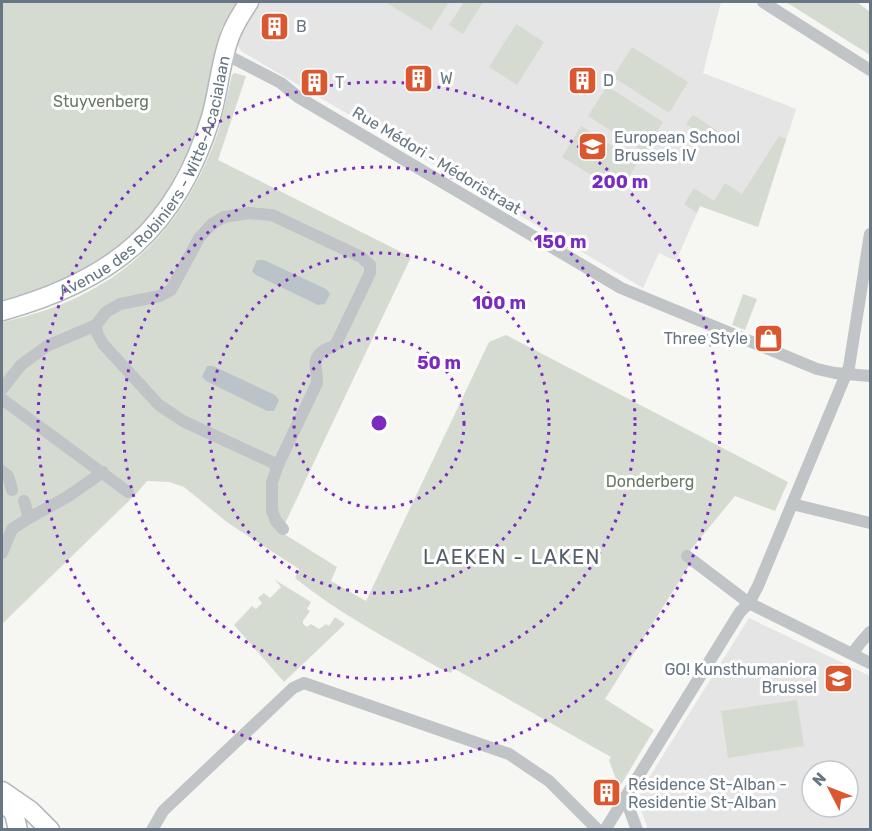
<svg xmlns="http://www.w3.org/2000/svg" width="872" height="831" font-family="Rubik,sans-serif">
	<rect width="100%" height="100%" fill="#f6f6f3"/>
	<g fill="#e4e5e4" fill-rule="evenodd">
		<polygon points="260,2 721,2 703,73 796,109 758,227 700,206 676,261 659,253 643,288 241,51 237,44 238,39"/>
		<path d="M749 618 870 676V829H648L638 802 641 797 640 792ZM812 771H848V807H812Z"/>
	</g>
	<g fill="#d6dbd2">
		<polygon points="2,2 237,2 221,29 203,112 189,149 163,200 148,220 120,248 90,267 43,288 2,300"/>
		<polygon points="385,2 449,2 431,30"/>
		<polygon points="464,2 483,2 463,34 449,25"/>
		<polygon points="786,2 857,2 870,12 870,55"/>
		<polygon points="516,24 544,42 517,85 489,67"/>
		<polygon points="632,47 688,82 669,113 613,77"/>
		<path d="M234 73 246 76 218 160 411 257 281 532 337 567 331 581 366 601 489 342 506 335 788 482 775 511 735 496 684 558 690 564 605 699 654 730 619 788 609 760 611 757 453 668 451 673 441 669C392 641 339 614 295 578L299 569 228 523 184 487 169 482 147 481 137 493 2 624V322C104 301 175 244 213 146 222 124 226 99 232 75Z"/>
		<polygon points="607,86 663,122 644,152 588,116"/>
		<polygon points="693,115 721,133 715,143 686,124"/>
		<polygon points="581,126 638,162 619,192 562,157"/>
		<polygon points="779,136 786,139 758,227 700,206 697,213 684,204 694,188 714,201 725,183 742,194"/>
		<polygon points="743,294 757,299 745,330 732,325"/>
		<polygon points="275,580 311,602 307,609 310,611 303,621 303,624 307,627 311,624 319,629 326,624 329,626 335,617 345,624 284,682 234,625 252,606 256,609 262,603 258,598 264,593 270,598 281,587"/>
		<polygon points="797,700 804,746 728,758 721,711"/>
	</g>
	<g fill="#b9c3c8">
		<polygon points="257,260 264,260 326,289 330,294 325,304 318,305 256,275 252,271"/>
		<polygon points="207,366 213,366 275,395 279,400 274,411 267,411 206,381 202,377"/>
	</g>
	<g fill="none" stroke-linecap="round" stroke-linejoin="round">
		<defs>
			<g id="secondary">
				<path id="s1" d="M2 311C112 281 177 229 211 117 218 93 220 66 228 42 232 28 241 14 249 2"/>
				<polyline points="2,791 31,811 50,830"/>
				<polyline points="2,801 14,813 18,830"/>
			</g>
		</defs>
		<use href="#secondary" stroke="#b2b7bc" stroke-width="21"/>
		<g stroke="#c0c4c7" stroke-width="12">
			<polyline points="763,2 870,70"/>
			<polyline points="225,54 281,83 298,97 621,288 817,369 835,373 870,376"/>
			<polyline points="96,325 97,333 103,344 159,405 183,421 278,465"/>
			<path d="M2 389 21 365 47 346 96 325 106 312 120 304 160 296 171 290 199 238 212 224 224 217 249 213 272 215 361 257 370 265V273L336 344C332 349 328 347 323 351 310 360 318 371 317 383L278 465 272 482V511L276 521 283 529"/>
			<polyline points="2,399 128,492"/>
			<polyline points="2,471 8,476 12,490"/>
			<polyline points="792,504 870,523"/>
			<polyline points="29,518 67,497 103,472"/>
			<polyline points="2,553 12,529 29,518 24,501"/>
			<polyline points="687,556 749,603 870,663"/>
			<polyline points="852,654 861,642 870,632"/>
			<polyline points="625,797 637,830"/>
			<polyline points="152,830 163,811 293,688 304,683 509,754 549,781 598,830"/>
			<polyline points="605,830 740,612 749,603 758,586 849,367 870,234"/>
		</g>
		<use href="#secondary" stroke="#fff" stroke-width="18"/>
	</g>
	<g fill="none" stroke="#7b2cbf" stroke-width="3" stroke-dasharray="3 6">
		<circle cx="379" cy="423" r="85"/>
		<circle cx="379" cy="423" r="170"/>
		<circle cx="379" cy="423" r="256"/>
		<circle cx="379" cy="423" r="341"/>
	</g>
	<defs>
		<symbol id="building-square" viewBox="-11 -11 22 22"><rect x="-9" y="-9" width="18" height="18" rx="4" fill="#da5730" stroke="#fff"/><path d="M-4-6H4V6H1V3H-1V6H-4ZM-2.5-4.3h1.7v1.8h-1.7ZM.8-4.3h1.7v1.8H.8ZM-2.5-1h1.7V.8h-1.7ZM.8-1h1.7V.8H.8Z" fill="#fff"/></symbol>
		<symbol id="school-square" viewBox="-11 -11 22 22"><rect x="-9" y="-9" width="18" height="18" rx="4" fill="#da5730" stroke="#fff"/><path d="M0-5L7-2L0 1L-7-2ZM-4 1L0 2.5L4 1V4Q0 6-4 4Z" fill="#fff"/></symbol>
		<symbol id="shop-square" viewBox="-11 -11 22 22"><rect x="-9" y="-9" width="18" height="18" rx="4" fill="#da5730" stroke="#fff"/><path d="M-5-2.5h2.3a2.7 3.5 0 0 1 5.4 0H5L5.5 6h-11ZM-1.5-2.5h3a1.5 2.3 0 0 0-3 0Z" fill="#fff"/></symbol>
	</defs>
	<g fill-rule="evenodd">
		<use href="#building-square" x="258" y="10" width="33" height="33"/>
		<use href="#building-square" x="402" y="62" width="33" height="33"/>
		<use href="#building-square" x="566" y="64" width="33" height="33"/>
		<use href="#building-square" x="298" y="66" width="33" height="33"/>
		<use href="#school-square" x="576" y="130" width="33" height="33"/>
		<use href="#shop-square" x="752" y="322" width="33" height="33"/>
		<use href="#school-square" x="822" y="662" width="33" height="33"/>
		<use href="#building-square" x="590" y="776" width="33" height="33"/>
	</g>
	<g text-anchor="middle" stroke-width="6" stroke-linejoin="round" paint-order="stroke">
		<g font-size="16" fill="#677683" stroke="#fff" text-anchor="start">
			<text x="296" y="32">B</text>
			<text x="440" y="84">W</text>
			<text x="603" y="86">D</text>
			<text x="335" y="88">T</text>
			<text x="614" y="143">European School<tspan x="614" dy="18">Brussels IV</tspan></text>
			<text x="748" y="344" text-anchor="end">Three Style</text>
			<text x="817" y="675" text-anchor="end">GO! Kunsthumaniora<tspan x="817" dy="18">Brussel</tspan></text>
			<text x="628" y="790">Résidence St-Alban -<tspan x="628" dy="18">Residentie St-Alban</tspan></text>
		</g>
		<g font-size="16" fill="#697a65" stroke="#fff">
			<text x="101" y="107">Stuyvenberg</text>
			<text x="650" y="487">Donderberg</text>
		</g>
		<g font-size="16" fill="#677683" stroke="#fff">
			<text transform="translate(437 160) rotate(31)" y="6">Rue Médori - Médoristraat</text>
			<text dy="6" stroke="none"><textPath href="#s1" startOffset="212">Avenue des Robiniers - Witte-Acacialaan</textPath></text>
		</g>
		<g font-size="20" letter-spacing="1.5" fill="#545f68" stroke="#fff">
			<text x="512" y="564">LAEKEN - LAKEN</text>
		</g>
	</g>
	<circle cx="379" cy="423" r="9" fill="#7b2cbf" stroke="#fff" stroke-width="3"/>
	<g font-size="18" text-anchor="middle" font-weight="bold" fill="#7b2cbf" stroke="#fff" stroke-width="6" stroke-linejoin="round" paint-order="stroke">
		<text x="620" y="188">200 m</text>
		<text x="560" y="248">150 m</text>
		<text x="499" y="309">100 m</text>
		<text x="439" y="369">50 m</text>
	</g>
	<rect width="872" height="831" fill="none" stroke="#677683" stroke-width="6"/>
	<g transform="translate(830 789) rotate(312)"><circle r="28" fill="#ffffff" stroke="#c2c8cd" stroke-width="1.5"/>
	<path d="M0-4.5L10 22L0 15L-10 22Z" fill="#da5730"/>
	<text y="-9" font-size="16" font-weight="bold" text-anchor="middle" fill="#677683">N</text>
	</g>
</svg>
